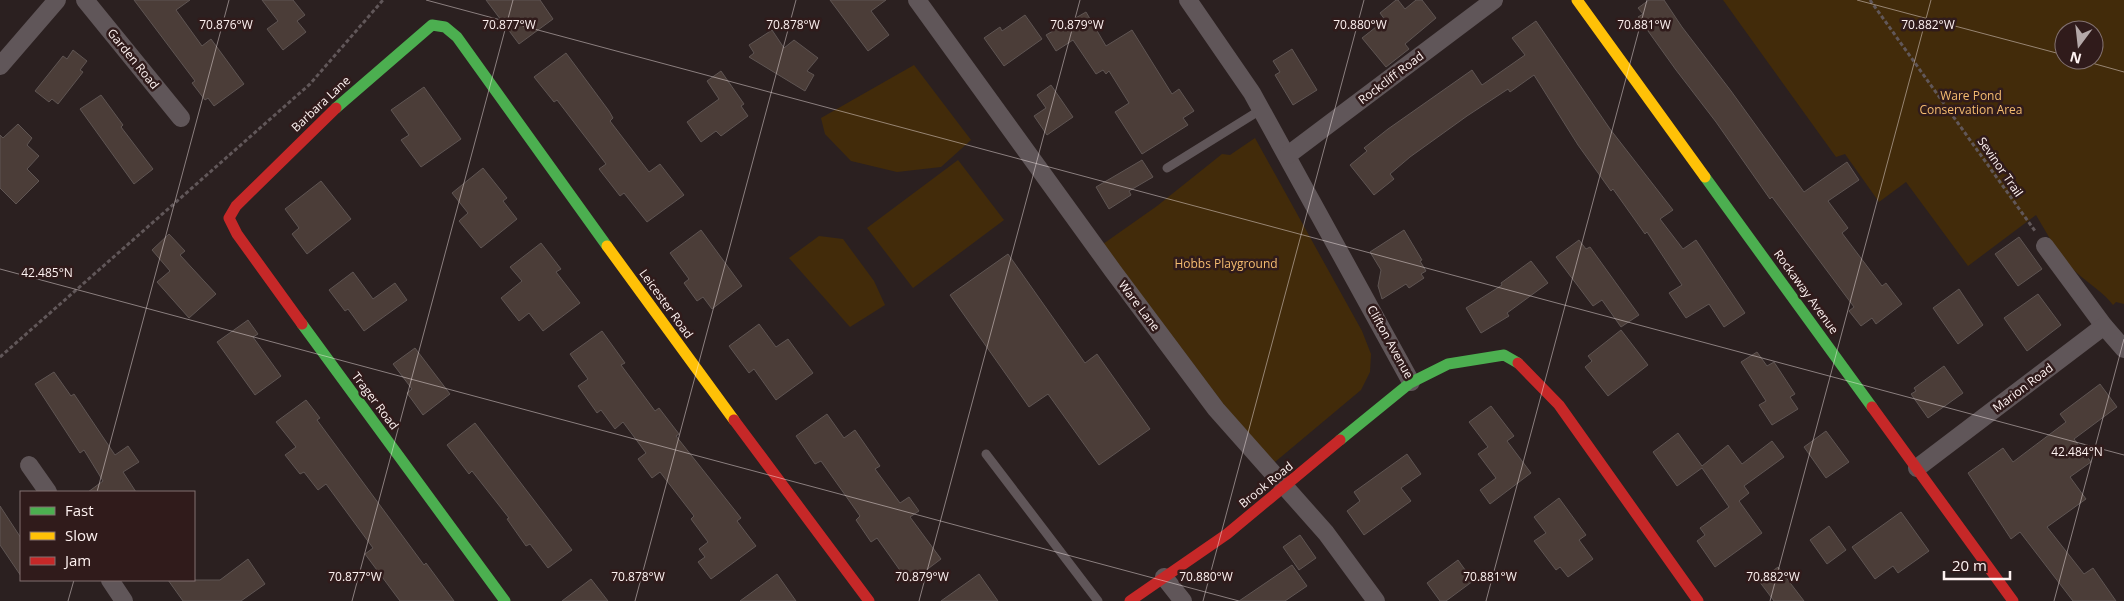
<svg xmlns="http://www.w3.org/2000/svg" width="2124" height="601" font-family="'Open Sans',sans-serif">
	<rect width="100%" height="100%" fill="#2b2020"/>
	<g fill="#422b0a" fill-rule="evenodd">
		<path d="M1723 0H2124V304L2116 302 2113 305C2103 292 2089 284 2077 273 2059 257 2048 235 2036 215L1968 266 1906 182 1879 202 1845 154 1836 157ZM2064 30H2094V60H2064Z"/>
		<polygon points="914,65 971,140 941,167 897,172 851,161 825,134 821,118"/>
		<polygon points="1255,138 1362,331 1371,354 1370,372 1361,390 1275,462 1230,413 1103,244 1157,206 1222,154 1230,155"/>
		<polygon points="958,160 1004,220 913,288 867,228"/>
		<polygon points="819,236 843,239 874,281 885,305 850,327 789,258"/>
	</g>
	<g fill="#4b3d38" stroke="#5f5553">
		<polygon points="134,0 190,0 176,10 202,46 211,39 244,84 214,106 208,98 205,100 192,83 195,81"/>
		<polygon points="262,0 293,0 305,15 297,21 306,32 283,50 267,29 278,21"/>
		<polygon points="486,0 540,0 553,19 519,44"/>
		<polygon points="830,0 886,0 871,11 889,35 868,51"/>
		<polygon points="1396,0 1398,0 1405,9 1416,0 1422,0 1436,18 1405,44 1409,49 1386,67 1362,38 1385,20 1380,13"/>
		<polygon points="1649,0 1664,0 1682,27 1731,91 1804,192 1847,162 1859,180 1828,201 1848,228 1842,233 1882,286 1886,283 1902,304 1876,324 1872,318 1861,326 1849,311 1854,307 1772,197 1770,199 1716,122 1676,70 1638,17 1643,14 1638,8"/>
		<polygon points="1086,12 1106,46 1132,30 1172,94 1179,89 1194,111 1183,118 1188,125 1142,154 1115,112 1129,103 1109,71 1106,74 1103,70 1096,74 1073,40 1056,51 1046,35"/>
		<polygon points="1025,15 1042,39 1004,66 984,38 1000,27 1002,31"/>
		<polygon points="1536,21 1610,129 1673,210 1660,219 1683,249 1696,240 1745,313 1724,327 1709,304 1686,318 1669,293 1682,285 1647,232 1645,234 1613,189 1611,191 1578,145 1534,75 1510,92 1508,89 1467,116 1410,157 1390,174 1394,179 1374,195 1350,165 1367,151 1364,148 1388,129 1472,70 1482,85 1525,55 1512,38"/>
		<polygon points="772,30 784,48 794,40 818,58 807,71 814,75 805,91 749,57 754,53 749,45"/>
		<polygon points="1292,49 1317,90 1293,105 1275,75 1280,72 1273,61"/>
		<polygon points="73,50 87,61 80,70 83,72 58,104 52,99 49,102 35,91 63,56 67,59"/>
		<polygon points="566,53 609,111 613,118 610,121 649,172 660,164 684,195 647,222 624,193 620,196 599,169 606,164 557,100 554,102 534,77"/>
		<polygon points="721,71 744,104 741,106 748,116 721,136 716,131 701,142 687,122 719,99 707,81"/>
		<polygon points="1051,85 1073,117 1047,135 1034,116 1046,108 1037,95"/>
		<polygon points="424,87 461,139 421,167 401,140 409,135 391,110"/>
		<polygon points="101,95 123,125 121,127 153,169 134,184 80,109"/>
		<polygon points="18,124 32,138 27,145 39,156 27,169 39,181 16,204 0,188 0,135 3,138"/>
		<polygon points="1142,160 1153,177 1129,191 1131,195 1109,209 1096,187"/>
		<polygon points="483,168 507,198 503,201 517,219 481,248 459,221 468,213 452,193"/>
		<polygon points="321,181 351,219 307,254 292,234 299,228 285,209"/>
		<polygon points="701,230 742,286 712,309 703,297 697,301 684,283 689,279 670,253"/>
		<polygon points="1404,230 1422,260 1420,261 1426,271 1421,274 1424,278 1409,288 1406,284 1382,299 1378,286 1381,270 1370,252"/>
		<polygon points="169,234 185,251 180,255 216,294 189,318 157,282 170,271 152,250"/>
		<polygon points="2019,237 2042,269 2018,286 1995,254"/>
		<polygon points="1579,240 1586,249 1590,247 1639,315 1621,327 1602,300 1593,306 1556,257"/>
		<polygon points="541,243 561,269 556,272 580,303 543,331 529,313 519,321 501,298 522,281 510,267"/>
		<polygon points="1008,254 1085,363 1097,354 1150,429 1099,465 1048,394 1029,407 950,295"/>
		<polygon points="1531,261 1548,283 1507,313 1509,316 1481,333 1466,308 1502,285 1501,283"/>
		<polygon points="353,272 373,299 395,283 407,300 364,331 348,309 345,311 329,290"/>
		<polygon points="1959,289 1983,325 1958,344 1933,308"/>
		<polygon points="2038,294 2061,325 2027,351 2004,318"/>
		<polygon points="248,320 258,334 253,337 281,376 255,395 217,342"/>
		<polygon points="759,324 776,347 788,339 813,373 776,400 754,369 749,373 729,346"/>
		<polygon points="1621,330 1648,365 1608,396 1585,367 1592,361 1588,356"/>
		<polygon points="602,331 625,363 621,365 655,411 659,408 679,434 676,436 741,518 737,521 756,546 711,579 698,562 705,557 699,549 708,542 691,519 694,516 660,472 652,478 638,459 646,453 623,422 615,429 601,410 597,413 578,386 588,379 570,354"/>
		<polygon points="415,348 450,394 423,415 407,393 412,389 393,364"/>
		<polygon points="1757,352 1767,366 1774,362 1795,394 1790,397 1798,409 1772,425 1759,405 1766,401 1741,362"/>
		<polygon points="1944,366 1963,393 1928,418 1911,394 1916,391 1914,388"/>
		<polygon points="54,372 71,396 74,394 115,455 128,446 139,462 123,472 136,492 88,492 103,481 84,450 80,453 35,384"/>
		<polygon points="2100,384 2117,407 2074,439 2091,462 2070,477 2086,499 2047,527 2084,574 2093,568 2116,601 2073,601 2020,532 2011,539 1968,473 2003,448 2013,462 2066,422 2060,414"/>
		<polygon points="306,400 320,418 317,420 424,565 426,563 454,601 400,601 365,554 373,548 326,484 318,490 304,472 300,474 285,455 296,447 276,422"/>
		<polygon points="1491,406 1514,436 1507,441 1531,473 1490,504 1480,490 1496,478 1478,454 1488,447 1469,422"/>
		<polygon points="827,414 844,438 855,430 880,466 875,469 900,503 909,497 919,511 910,517 941,559 909,583 877,538 871,542 856,520 860,516 821,461 815,464 796,436"/>
		<polygon points="475,423 572,550 548,568 530,544 526,546 507,519 509,518 472,471 469,474 447,445"/>
		<polygon points="1826,431 1849,462 1826,478 1804,447"/>
		<polygon points="1678,433 1702,466 1728,445 1742,464 1772,441 1784,457 1744,486 1749,493 1739,501 1762,533 1715,567 1697,541 1705,535 1700,528 1729,507 1702,468 1677,486 1653,452"/>
		<polygon points="1407,454 1421,474 1401,488 1411,501 1364,535 1347,511 1360,501 1354,492"/>
		<polygon points="1559,498 1586,535 1579,540 1593,559 1568,577 1560,567 1556,570 1534,541 1546,533 1534,517"/>
		<polygon points="0,506 21,538 21,576 0,545"/>
		<polygon points="1901,512 1929,551 1898,573 1893,566 1875,579 1852,547"/>
		<polygon points="1829,526 1846,550 1827,564 1810,540"/>
		<polygon points="1300,535 1316,558 1299,570 1283,547"/>
		<polygon points="248,559 265,584 241,601 183,601 168,580 220,580"/>
		<polygon points="1458,560 1473,581 1446,601 1440,601 1427,583"/>
		<polygon points="1292,565 1307,586 1285,601 1239,601"/>
		<polygon points="1778,567 1804,601 1774,601 1759,581"/>
		<polygon points="777,574 796,601 740,601"/>
		<polygon points="979,574 998,601 941,601"/>
		<polygon points="591,579 608,601 562,601"/>
	</g>
	<g fill="none" stroke-linecap="round" stroke-linejoin="round">
		<g stroke="#615759" stroke-width="3" stroke-dasharray="4 2.5" stroke-linecap="butt">
			<polyline points="1870,0 2035,231"/>
			<polyline points="0,357 310,84 383,0"/>
		</g>
		<g stroke="#605659" stroke-width="9">
			<polyline points="1167,168 1262,109"/>
			<polyline points="986,454 1098,601"/>
		</g>
		<g stroke="#605659" stroke-width="18">
			<polyline points="85,0 181,118"/>
			<polyline points="917,0 1113,271 1216,409 1326,533 1376,601"/>
			<polyline points="1188,0 1252,93 1411,382"/>
			<polyline points="0,66 57,0"/>
			<polyline points="1288,155 1494,0"/>
			<polyline points="2045,246 2104,326"/>
			<polyline points="29,465 48,492"/>
			<polyline points="1917,468 2104,326 2124,349"/>
			<polyline points="1164,577 1183,601"/>
			<polyline points="110,580 124,601"/>
		</g>
		<g stroke="#4caf50" stroke-width="11">
			<polyline points="336,108 432,25 445,27 457,37 607,246"/>
			<polyline points="1705,177 1872,407"/>
			<polyline points="302,324 505,601"/>
			<polyline points="1340,440 1410,383 1448,364 1504,355 1518,363"/>
		</g>
		<g stroke="#ffc107" stroke-width="11">
			<polyline points="1577,0 1705,177"/>
			<polyline points="607,246 734,420"/>
		</g>
		<g stroke="#c62828" stroke-width="11">
			<polyline points="302,324 237,234 229,218 236,206 336,108"/>
			<polyline points="1518,363 1559,405 1698,601"/>
			<polyline points="1872,407 2013,601"/>
			<polyline points="734,420 869,601"/>
			<polyline points="1130,601 1227,534 1340,440"/>
		</g>
	</g>
	<path fill="none" stroke="#fef2f1" stroke-width="1" stroke-opacity="0.45" d="M426 0 2124 455M1857 0 2064 55M2081 60 2124 72M0 269 1239 601M97 492 229 0M68 601 74 580M352 601 513 0M635 601 796 0M919 601 1080 0M1203 601 1364 0M1486 601 1647 0M1770 601 1931 0M2054 601 2124 339"/>
	<g text-anchor="middle" stroke-width="5" stroke-linejoin="round" paint-order="stroke">
		<g font-size="12" fill="#fef2f1" stroke="#301b1b">
			<text transform="translate(133 59) rotate(51)" y="4">Garden Road</text>
			<text transform="translate(1391 78) rotate(-37)" y="4">Rockcliff Road</text>
			<text transform="translate(321 104) rotate(-43)" y="4">Barbara Lane</text>
			<text transform="translate(2000 167) rotate(55)" y="4">Sevinor Trail</text>
			<text transform="translate(1806 292) rotate(54)" y="4">Rockaway Avenue</text>
			<text transform="translate(666 304) rotate(54)" y="4">Leicester Road</text>
			<text transform="translate(1139 306) rotate(53)" y="4">Ware Lane</text>
			<text transform="translate(1390 342) rotate(61)" y="4">Clifton Avenue</text>
			<text transform="translate(2023 388) rotate(-37)" y="4">Marion Road</text>
			<text transform="translate(375 401) rotate(53)" y="4">Trager Road</text>
			<text transform="translate(1266 485) rotate(-39)" y="4">Brook Road</text>
		</g>
		<g font-size="12" fill="#f5bc70" stroke="#301b1b">
			<text x="1971" y="100">Ware Pond<tspan x="1971" dy="14">Conservation Area</tspan></text>
			<text x="1226" y="268">Hobbs Playground</text>
		</g>
	</g>
	<g font-size="12" text-anchor="middle" fill="#fef2f1" stroke="#301b1b" stroke-width="5" stroke-linejoin="round" paint-order="stroke">
		<text x="226" y="29">70.876°W</text>
		<text x="509" y="29">70.877°W</text>
		<text x="793" y="29">70.878°W</text>
		<text x="1077" y="29">70.879°W</text>
		<text x="1360" y="29">70.880°W</text>
		<text x="1644" y="29">70.881°W</text>
		<text x="1928" y="29">70.882°W</text>
		<text x="47" y="277">42.485°N</text>
		<text x="2077" y="456">42.484°N</text>
		<text x="355" y="581">70.877°W</text>
		<text x="638" y="581">70.878°W</text>
		<text x="922" y="581">70.879°W</text>
		<text x="1206" y="581">70.880°W</text>
		<text x="1490" y="581">70.881°W</text>
		<text x="1773" y="581">70.882°W</text>
	</g>
	<rect x="20" y="491" width="175" height="90" fill="#301b1b" stroke="#827171"/>
	<rect x="30" y="507" width="25" height="8" fill="#4caf50" stroke="#827171"/>
	<text x="65" y="516" font-size="15" fill="#fef2f1">Fast</text>
	<rect x="30" y="532" width="25" height="8" fill="#ffc107" stroke="#827171"/>
	<text x="65" y="541" font-size="15" fill="#fef2f1">Slow</text>
	<rect x="30" y="557" width="25" height="8" fill="#c62828" stroke="#827171"/>
	<text x="65" y="566" font-size="15" fill="#fef2f1">Jam</text>
	<g transform="translate(2079 45) rotate(195)"><circle r="24" fill="#301b1b" stroke="#827171"/>
	<path d="M0-4L9 19L0 12L-9 19Z" fill="#b4a8a8"/>
	<text y="-8" font-size="14" font-weight="bold" text-anchor="middle" fill="#fef2f1">N</text>
	</g>
	<path d="M1944 571v8h66v-8" fill="none" stroke="#fef2f1" stroke-width="2.5"/>
	<text x="1952" y="571" font-size="15" fill="#fef2f1" stroke="#301b1b" stroke-width="4" paint-order="stroke">20 m</text>
</svg>
